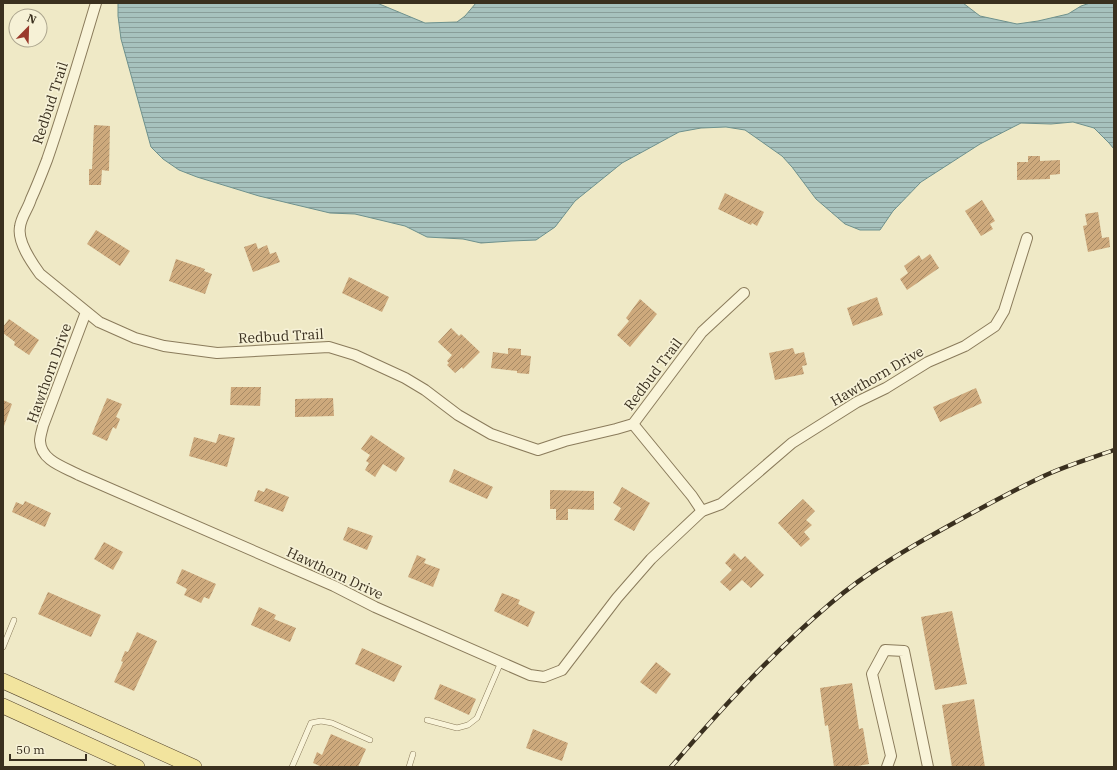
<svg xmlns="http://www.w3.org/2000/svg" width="1117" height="770" font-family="'IBM Plex Serif',serif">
	<defs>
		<pattern id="water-rules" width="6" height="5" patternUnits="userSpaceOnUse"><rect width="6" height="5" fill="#a7c2be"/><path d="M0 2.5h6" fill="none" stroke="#899e9a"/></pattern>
		<pattern id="building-hatch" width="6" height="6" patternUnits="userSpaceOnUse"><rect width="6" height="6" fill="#cda97c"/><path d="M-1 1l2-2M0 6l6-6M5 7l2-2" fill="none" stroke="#a78a65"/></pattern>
	</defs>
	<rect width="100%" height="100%" fill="#efe9c6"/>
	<polygon fill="url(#water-rules)" stroke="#6e918d" points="118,3 377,3 425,23 457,22 465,16 476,3 963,3 980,16 1017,24 1038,21 1068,14 1081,6 1090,3 1114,3 1114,149 1109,143 1094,128 1073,122 1051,124 1021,123 980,144 921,182 893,211 880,230 860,230 845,224 816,199 792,167 782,156 745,130 726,127 701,128 679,132 622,163 575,201 555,227 536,240 511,241 481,243 463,239 427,237 405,226 355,214 330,213 259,196 197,177 179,170 163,159 151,147 121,39 118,16"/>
	<g fill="url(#building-hatch)">
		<polygon points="94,125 110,126 109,171 102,170 101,185 89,185 89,169 92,169"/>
		<polygon points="1028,156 1040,156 1040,161 1060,160 1060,174 1050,175 1050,179 1017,180 1017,162 1028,162"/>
		<polygon points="725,193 764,212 757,226 752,223 751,225 718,209"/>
		<polygon points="982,200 995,221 990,224 993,229 981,236 965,211"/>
		<polygon points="1098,212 1102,238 1109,237 1110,247 1088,252 1083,226 1087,225 1085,214"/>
		<polygon points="96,230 130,251 120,266 87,244"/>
		<polygon points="256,243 258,249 267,245 270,254 276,252 280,262 253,272 244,247"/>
		<polygon points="930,254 939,268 907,290 900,279 908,273 904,266 919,255 922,260"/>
		<polygon points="176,259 205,269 204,271 212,274 205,294 169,281"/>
		<polygon points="349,277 389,297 382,312 342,293"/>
		<polygon points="877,297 883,315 853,326 847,308"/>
		<polygon points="640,299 657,314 630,347 617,335 629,321 626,318"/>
		<polygon points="9,319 39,340 29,355 14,345 15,342 3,333 3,327"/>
		<polygon points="451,328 459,336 461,334 480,352 463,369 462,367 455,373 447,365 449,363 447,361 452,355 438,342"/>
		<polygon points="508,348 521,349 521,355 531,356 529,374 517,373 517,371 491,368 493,352 508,354"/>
		<polygon points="793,348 795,354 804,352 807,365 802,366 804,374 775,380 769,353"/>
		<polygon points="231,387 261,387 260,406 230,405"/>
		<polygon points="976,388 982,403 940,422 933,407"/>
		<polygon points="107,398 122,404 116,417 120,419 116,429 113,427 107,441 92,434"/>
		<polygon points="333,398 334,416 295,417 295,399"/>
		<polygon points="3,400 12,404 4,426 3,426"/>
		<polygon points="219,434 235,438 227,467 189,456 194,437 216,443"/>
		<polygon points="371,435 405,458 396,472 383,464 375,477 365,470 369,463 366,461 370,455 361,449"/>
		<polygon points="454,469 493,487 487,499 449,482"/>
		<polygon points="622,487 650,503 634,531 614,520 621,508 613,503"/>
		<polygon points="266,488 289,497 283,512 254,501 258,490 264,492"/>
		<polygon points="550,490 594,491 594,510 568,509 568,520 556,520 556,509 550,509"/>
		<polygon points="803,499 815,511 806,520 812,525 804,532 810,539 801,547 778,523"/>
		<polygon points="25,501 51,513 45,527 12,512 16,502 23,505"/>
		<polygon points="348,527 373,536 367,550 343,540"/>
		<polygon points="104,542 123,552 113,570 94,559"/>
		<polygon points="734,553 741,560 745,556 764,575 751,588 742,580 730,591 720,582 732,570 725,563"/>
		<polygon points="417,555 426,559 424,563 440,569 433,587 408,577"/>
		<polygon points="182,569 216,584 209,599 204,597 201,603 184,595 187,589 176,583"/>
		<polygon points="48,592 101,615 91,637 38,614"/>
		<polygon points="502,593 520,600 518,604 535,612 528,627 494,611"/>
		<polygon points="259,607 276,615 274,619 296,628 290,642 251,625"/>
		<polygon points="952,611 967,684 935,690 921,617"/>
		<polygon points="137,632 157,641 134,691 114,682 123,662 121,661 125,651 128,652"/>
		<polygon points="362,648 402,666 394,682 355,664"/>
		<polygon points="656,662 671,674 656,694 640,682"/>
		<polygon points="852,683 859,729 863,728 869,764 852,767 834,767 828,725 825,726 820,688"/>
		<polygon points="440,684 476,699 469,715 434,699"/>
		<polygon points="974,699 985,767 952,767 942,705"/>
		<polygon points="533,729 568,743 562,761 526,748"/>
		<polygon points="331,734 366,749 358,767 322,767 313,763 317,752 322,755"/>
	</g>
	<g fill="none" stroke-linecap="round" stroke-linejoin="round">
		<defs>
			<g id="lane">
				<polyline points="3,647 14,620"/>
				<polyline points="427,720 457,728 468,725 477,718 501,662"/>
				<polyline points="292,767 311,723 321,721 332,723 370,740"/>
				<polyline points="409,767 413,754"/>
			</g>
			<g id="street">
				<path d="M96 3C80 56 65 108 47 160 42 173 37 186 31 199 28 209 21 217 20 227 17 242 32 263 40 274L99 322 135 338 164 346 217 353 329 347 355 355 405 378 425 390 458 415 491 434 538 450 565 441 616 429 633 424 702 332 744 293"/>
				<path d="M86 312 43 426C42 431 40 436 40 441 41 461 64 467 79 475L334 586 375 607 530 675 544 677 562 670 617 598 651 559 702 511 721 504 792 443 857 402 886 388 928 362 965 346 995 326 1004 311 1027 238"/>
				<polyline points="633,424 692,496 702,511"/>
				<polyline points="887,767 891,756 872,674 885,650 904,651 928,767"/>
			</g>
			<g id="primary">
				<polyline points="3,681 194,767"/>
				<polyline points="3,706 137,767"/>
			</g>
		</defs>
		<use href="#lane" stroke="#8a7b5b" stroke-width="6"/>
		<use href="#street" stroke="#8a7b5b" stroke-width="12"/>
		<use href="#primary" stroke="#58482f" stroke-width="16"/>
		<use href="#lane" stroke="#f9f4d9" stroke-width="5"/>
		<use href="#street" stroke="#f9f4d9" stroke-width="10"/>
		<use href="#primary" stroke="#f2e49e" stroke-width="15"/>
		<defs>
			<path id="rail" d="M671 767C721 709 772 653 831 603 867 572 910 547 952 524 983 507 1014 490 1046 475 1068 465 1092 458 1114 450"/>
		</defs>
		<use href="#rail" stroke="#3a301f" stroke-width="4.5"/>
		<use href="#rail" stroke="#f6f1d6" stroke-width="3" stroke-dasharray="9" stroke-linecap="butt"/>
	</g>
	<g text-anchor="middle" stroke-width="3.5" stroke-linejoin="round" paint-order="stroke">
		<g font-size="14" fill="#3a301f" stroke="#f6f1d6">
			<text transform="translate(50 103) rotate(-72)" y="5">Redbud Trail</text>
			<text transform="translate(281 336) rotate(-3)" y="5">Redbud Trail</text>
			<text transform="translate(49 373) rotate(-70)" y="5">Hawthorn Drive</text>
			<text transform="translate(653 374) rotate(-53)" y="5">Redbud Trail</text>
			<text transform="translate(877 376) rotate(-30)" y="5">Hawthorn Drive</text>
			<text transform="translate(335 573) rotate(25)" y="5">Hawthorn Drive</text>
		</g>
	</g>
	<rect width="1117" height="770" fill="none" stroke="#3a301f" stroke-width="8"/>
	<g transform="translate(28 28) rotate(23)"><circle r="19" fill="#f6f1d6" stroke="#aba48d"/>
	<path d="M0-3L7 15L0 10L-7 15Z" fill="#9a3a2b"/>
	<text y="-6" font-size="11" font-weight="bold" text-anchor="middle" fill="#3a301f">N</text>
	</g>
	<path d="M10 754v6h76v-6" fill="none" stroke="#3a301f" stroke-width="2"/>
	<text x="16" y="754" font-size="12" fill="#3a301f" stroke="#f6f1d6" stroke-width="3" paint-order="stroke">50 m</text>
</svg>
